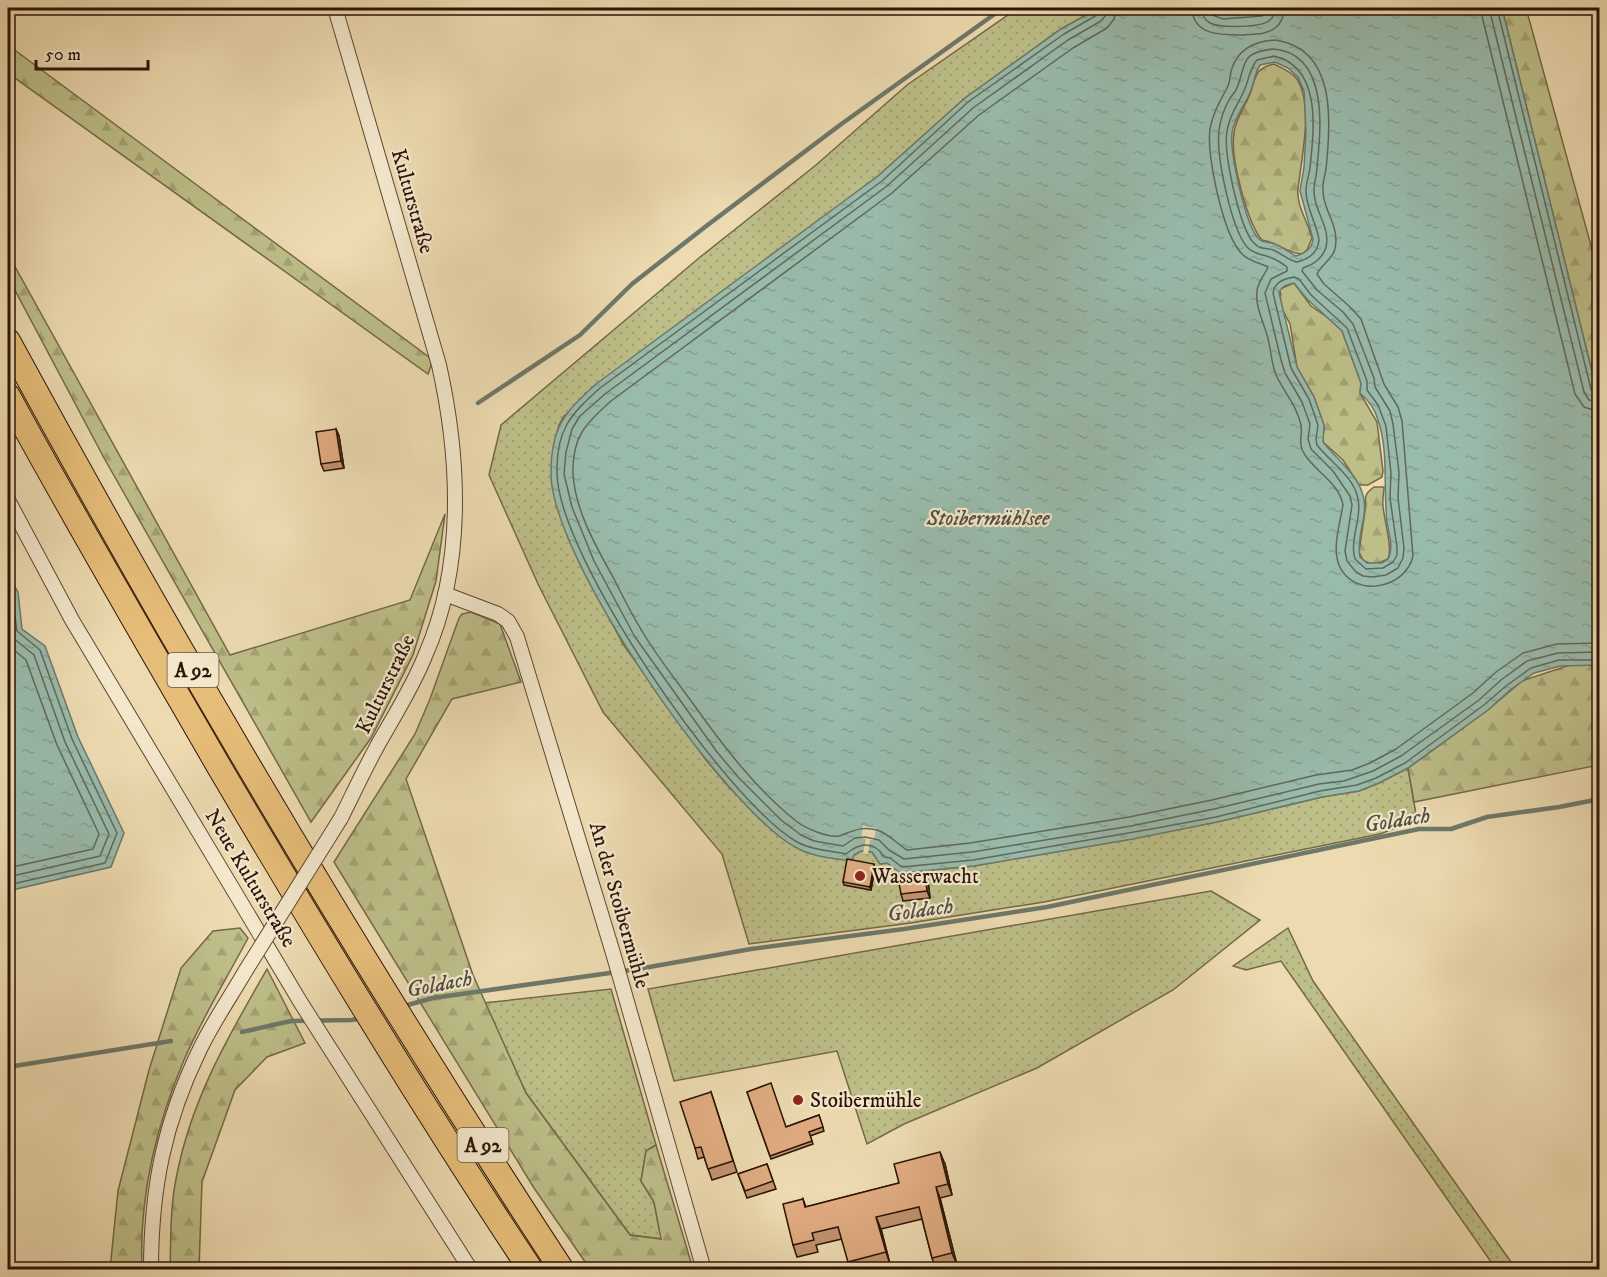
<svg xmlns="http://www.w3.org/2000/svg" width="1607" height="1277" font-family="'IM FELL DW Pica',serif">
	<defs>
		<pattern id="grass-dots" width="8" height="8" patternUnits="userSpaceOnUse" patternTransform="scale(1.5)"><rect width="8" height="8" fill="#bdbe88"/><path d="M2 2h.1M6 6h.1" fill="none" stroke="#a3a274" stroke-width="1.8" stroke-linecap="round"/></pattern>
		<pattern id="forest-firs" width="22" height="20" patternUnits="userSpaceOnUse" patternTransform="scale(1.5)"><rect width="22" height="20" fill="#bdbe88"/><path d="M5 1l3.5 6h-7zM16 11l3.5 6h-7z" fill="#a3a274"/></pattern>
		<pattern id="water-ripples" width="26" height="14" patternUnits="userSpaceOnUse" patternTransform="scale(1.5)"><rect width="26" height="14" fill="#99bbac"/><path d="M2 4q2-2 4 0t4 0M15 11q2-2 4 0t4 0" fill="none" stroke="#84a092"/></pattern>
	</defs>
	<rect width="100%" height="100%" fill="#eddab0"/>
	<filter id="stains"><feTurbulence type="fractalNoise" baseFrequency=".00333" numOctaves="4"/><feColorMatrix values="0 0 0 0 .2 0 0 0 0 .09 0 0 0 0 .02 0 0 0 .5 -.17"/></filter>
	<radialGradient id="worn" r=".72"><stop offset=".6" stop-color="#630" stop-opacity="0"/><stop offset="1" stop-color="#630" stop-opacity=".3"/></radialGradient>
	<g fill="url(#grass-dots)" stroke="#746847" stroke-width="1.5">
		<polygon points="1018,8 1099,8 1061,29 965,98 878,176 564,416 559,425 553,450 568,538 623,644 706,760 728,786 772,830 782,838 854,855 861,851 872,852 880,864 887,863 900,873 974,866 1217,822 1322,797 1359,791 1379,783 1408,768 1417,820 1380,834 1044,902 911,923 749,944 722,854 603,712 538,584 489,475 501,425 699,258 816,165 907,85"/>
		<path d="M1212 8H1271C1256 13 1226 18 1212 8Z"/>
		<polygon points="1211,891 1260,920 1173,990 1037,1068 904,1124 867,1144 837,1051 674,1081 648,989"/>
		<polygon points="1288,928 1313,981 1516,1269 1496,1269 1281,961 1246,970 1233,966"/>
		<polygon points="611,989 656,1145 646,1151 641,1181 654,1202 662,1239 630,1235 526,1093 484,1003"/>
	</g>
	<g fill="url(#forest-firs)" stroke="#746847" stroke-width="1.5">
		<polygon points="1502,8 1526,8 1599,275 1599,400"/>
		<polygon points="8,45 433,360 428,374 8,73"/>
		<path d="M1274 64C1282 68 1292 72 1297 79 1314 105 1301 160 1298 189 1296 205 1308 222 1312 238L1307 250 1302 254C1288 254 1277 242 1262 240 1247 223 1230 156 1234 133 1236 117 1245 107 1250 94 1256 78 1254 68 1274 64Z"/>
		<polygon points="8,254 230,655 410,600 445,514 436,581 413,655 371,738 311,822 104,458 8,277"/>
		<polygon points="1294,283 1311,306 1334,322 1342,331 1361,383 1360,393 1377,422 1383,471 1382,477 1368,485 1359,485 1343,460 1323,442 1324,425 1314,397 1297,367 1290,324 1281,307 1280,289"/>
		<path d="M1374 487H1384C1384 493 1382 500 1383 506 1384 519 1393 549 1388 559 1380 563 1372 566 1363 560L1359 552 1366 504C1364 496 1367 492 1374 487Z"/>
		<polygon points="471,612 500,624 521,682 452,699 406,779 473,975 526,1093 630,1235 661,1239 654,1202 641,1181 646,1151 656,1145 693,1269 590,1269 534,1188 334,862 415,734 430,699 459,618 462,614"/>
		<polygon points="1570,665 1599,665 1599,765 1414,802 1408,768 1488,710 1522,681"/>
		<path d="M240 928 248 938C227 978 202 1018 184 1060 156 1126 139 1197 142 1269H110L118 1191 149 1070 181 968 213 931Z"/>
		<path d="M267 969 305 1043 267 1057 235 1090 202 1182 199 1269H170C171 1238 170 1205 177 1174 192 1098 229 1035 267 969Z"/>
	</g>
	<g fill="url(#water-ripples)" stroke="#6d786a" stroke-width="1.5" fill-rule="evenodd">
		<path d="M1099 8H1212C1226 18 1255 13 1271 8H1502L1599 400V665L1560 666 1534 673 1510 690 1488 710 1408 768 1379 783 1359 791 1322 797 1217 822 1133 839 974 866 900 873 887 863 880 864 872 852 861 851 854 855 852 861C833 858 812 857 795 847 722 806 550 557 551 473 551 427 564 413 596 384L878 176 965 98 1061 29ZM1275 62 1288 68 1298 77 1304 91 1306 131 1304 167 1300 191 1313 239C1312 249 1305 253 1296 256 1288 252 1280 245 1272 243 1266 242 1263 243 1259 239 1245 225 1230 153 1232 133 1234 118 1243 108 1249 95 1254 85 1254 75 1260 65ZM1294 283 1307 299 1342 331 1361 383 1360 393C1368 400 1375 409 1378 420 1389 452 1383 489 1387 522 1389 534 1394 548 1388 559L1382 563H1367L1360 557C1357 544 1362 528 1364 515 1369 481 1341 465 1323 442L1324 425 1314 397 1297 367 1279 293C1281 286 1287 285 1294 283Z"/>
		<polygon points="8,575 18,592 22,629 45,646 78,737 124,833 111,867 8,891"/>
	</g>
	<polygon fill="#eddab0" points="863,826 876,828 874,840 870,840 868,854 863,853 866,839 861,838"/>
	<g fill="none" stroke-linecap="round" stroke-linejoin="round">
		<g stroke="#626759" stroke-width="1.5">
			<path d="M1100 8 1097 15 1064 34 968 102 882 181 600 388C570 415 556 430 557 473 558 557 725 800 797 842 812 850 830 851 846 854 859 843 874 840 884 857L890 858 902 867 973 860 1157 828 1216 817 1320 791 1357 785 1376 778 1405 763 1484 705 1506 686 1531 668 1559 660H1600"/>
			<polyline points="1107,8 1106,15 1101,21 1068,40 973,108 887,186 605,394 580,416 572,429 566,452 564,474 572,507 594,561 635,637 717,752 738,777 781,820 801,835 814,841 843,846 855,838 865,837 879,840 889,850 904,859 972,852 1131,826 1214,809 1319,784 1344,781 1373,771 1401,756 1479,700 1501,680 1527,661 1558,653 1600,652"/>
			<path d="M1116 8 1114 19 1107 28 1073 48 979 115 892 193 611 401C585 424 572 437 573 474 575 511 597 548 614 579 623 597 632 615 642 631 657 657 677 681 694 705 724 747 756 789 796 821 805 828 831 840 842 835 855 830 863 826 877 830 888 833 897 844 907 850L970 843 1129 817 1212 800 1316 775 1352 770 1370 763 1396 749 1473 693 1496 672 1523 653 1557 644 1600 643"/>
			<path d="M1192 8C1193 36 1222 35 1243 35 1253 34 1266 35 1275 28 1282 23 1284 16 1284 8"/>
			<path d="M1201 8C1202 14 1204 20 1210 23 1220 28 1262 28 1270 20 1274 17 1275 13 1275 8"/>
			<polyline points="1209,8 1212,15 1223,19 1262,16 1267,13 1268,8"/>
			<polyline points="1480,8 1575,394 1584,407 1600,412"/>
			<polyline points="1489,8 1584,392 1589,400 1600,402"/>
			<polyline points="1497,8 1591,389 1594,394 1600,395"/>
			<path d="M1275 40C1337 48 1331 123 1326 169 1325 176 1322 184 1323 191 1323 211 1340 225 1335 249 1332 260 1321 265 1317 274L1324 284 1349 306 1361 319 1384 384 1398 407 1402 421 1413 556C1406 589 1353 599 1339 565 1332 547 1340 524 1343 505 1339 483 1317 473 1305 455 1297 444 1303 436 1301 425 1297 406 1284 392 1276 375 1271 363 1271 348 1267 335 1263 321 1255 306 1257 291 1258 281 1265 275 1268 267 1259 262 1249 262 1241 253 1223 233 1206 155 1210 129 1213 112 1221 100 1228 86 1230 81 1230 74 1232 68 1239 48 1255 41 1275 40Z"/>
			<path d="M1273 49C1329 53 1321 129 1317 167 1317 175 1314 182 1314 190 1313 210 1331 227 1326 247 1323 258 1313 265 1303 268L1302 271 1317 290 1343 312 1353 324 1374 378 1375 387 1390 411 1393 424 1399 472 1398 498 1404 548 1403 558 1398 568 1386 575 1373 577 1363 576 1356 572 1347 561 1345 551 1352 505 1350 496 1333 471 1311 449 1308 439 1310 424 1302 402 1285 373 1281 360 1265 293 1271 279 1287 271V267C1283 264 1277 260 1272 258 1263 254 1254 255 1247 247 1231 228 1216 155 1219 131 1220 121 1224 109 1229 100 1231 96 1235 93 1237 88 1247 63 1239 53 1273 49Z"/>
			<path d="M1274 56C1322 67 1314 130 1310 168 1309 176 1306 183 1306 191 1306 208 1317 224 1319 240 1318 253 1309 259 1297 262 1288 260 1281 253 1273 250 1268 248 1263 249 1259 247 1258 247 1253 242 1252 241 1239 223 1223 153 1227 131 1229 116 1237 106 1243 93 1249 82 1248 71 1257 60Z"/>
			<path d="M1294 277 1299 279 1311 295 1347 328 1367 381V390L1378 405 1386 426 1391 473 1390 498 1397 547V555L1393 562 1383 568 1366 569 1355 559C1351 546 1356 531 1358 517 1364 481 1336 469 1317 445L1316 439 1318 425 1309 399 1291 368 1273 293C1275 282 1283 279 1294 277Z"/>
			<polyline points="8,586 12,594 17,631 40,650 72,739 117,833 105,863 8,885"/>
			<polyline points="8,619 12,637 34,655 65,742 109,834 100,856 8,877"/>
			<polyline points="8,645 26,660 57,745 99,834 93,849 8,868"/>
		</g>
		<g stroke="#6d786a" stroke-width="4.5">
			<polyline points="478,403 580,335 632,284 705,227 840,125 1003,8"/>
			<polyline points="404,1006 433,998 638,969 751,949 904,929 1047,907 1419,829 1451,829 1487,817 1559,807 1600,799"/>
			<polyline points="242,1032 291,1021 352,1020 361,1018"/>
			<polyline points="8,1067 171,1041"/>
		</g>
		<defs>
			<g id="minor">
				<path d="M335 8 439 365C460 459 465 566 425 656 413 686 396 713 380 741 366 766 354 792 341 818"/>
				<polyline points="8,500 72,620 301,1003 471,1270"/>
				<polyline points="445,594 498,614 508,621 517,637 613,953 704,1270"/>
				<path d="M151 1270C151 1188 164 1123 200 1049 213 1022 231 996 246 970"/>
			</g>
			<g id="motorway">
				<path d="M8 341C180 657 364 968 562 1270"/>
				<path d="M8 396C75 520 147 642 218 765 318 935 421 1105 531 1270"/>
			</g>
		</defs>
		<use href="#minor" stroke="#5c4530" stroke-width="16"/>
		<use href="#motorway" stroke="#2b1306" stroke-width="26"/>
		<use href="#minor" stroke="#f3e7cc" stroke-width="14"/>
		<use href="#motorway" stroke="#e6bd78" stroke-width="24"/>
		<defs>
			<polyline id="minor-bridge" points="246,970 341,818"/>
		</defs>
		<use href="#minor-bridge" stroke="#5c4530" stroke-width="16" stroke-linecap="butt"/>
		<use href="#minor-bridge" stroke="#f3e7cc" stroke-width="14"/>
	</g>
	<g fill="#c1936f" stroke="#2b1306" stroke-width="1.5">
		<polygon points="336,429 339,436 344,468 324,471 321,464"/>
		<polygon points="875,867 871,890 844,885 843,882"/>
		<polygon points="928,881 930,898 903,901 901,894"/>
		<polygon points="711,1092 737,1172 712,1180 704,1157 698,1159 695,1148"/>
		<polygon points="747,1092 786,1127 819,1115 824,1131 810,1136 813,1144 771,1159"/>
		<polygon points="767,1164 776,1189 747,1198 738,1174"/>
		<polygon points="945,1164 952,1195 940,1198 957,1265 936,1269 932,1258 922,1219 881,1229 890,1264 869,1269 851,1269 842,1239 816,1245 818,1252 797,1257 793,1245 803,1199 806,1207 899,1183"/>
	</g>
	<g fill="#9d785a" stroke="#2b1306" stroke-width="1.5">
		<polygon points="336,429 339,436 344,468 341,461"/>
		<polygon points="874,864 875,867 871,890 870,887"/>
		<polygon points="925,874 928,881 930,898 927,891"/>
		<polygon points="940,1152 945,1164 952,1195 948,1184"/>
		<polygon points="936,1187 940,1198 957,1265 952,1253"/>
		<polygon points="876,1217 881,1229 890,1264 886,1252"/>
	</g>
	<g fill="#e0ab81" stroke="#2b1306" stroke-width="1.5">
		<polygon points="336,429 341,461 321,464 316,432"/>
		<polygon points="847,859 874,864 870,887 843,882"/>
		<polygon points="925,874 927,891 901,894 898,878"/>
		<polygon points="771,1083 786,1127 819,1115 823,1127 809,1132 812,1141 770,1156 747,1092"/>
		<polygon points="711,1092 733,1161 708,1169 701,1147 695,1148 680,1102"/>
		<polygon points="940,1152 948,1184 936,1187 952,1253 932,1258 919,1207 876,1217 886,1252 848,1262 838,1227 812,1233 814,1240 793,1245 783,1204 803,1199 805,1207 899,1183 894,1164"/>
		<polygon points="767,1164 773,1181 745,1191 738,1174"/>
	</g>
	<g fill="#8f2418" stroke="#f3e7cc" stroke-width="2">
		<circle cx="860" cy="876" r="6"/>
		<circle cx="798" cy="1100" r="6"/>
	</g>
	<g text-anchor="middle" stroke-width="4.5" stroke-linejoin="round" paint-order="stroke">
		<g fill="#f3e7cc" stroke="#675341" stroke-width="1.5">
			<rect x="167.5" y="653" width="51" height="34" rx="4.5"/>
			<rect x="457.5" y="1128" width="51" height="34" rx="4.5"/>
		</g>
		<g font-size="20" font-weight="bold" fill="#2b1306">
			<text x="193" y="677">A 92</text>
			<text x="483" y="1152">A 92</text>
		</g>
		<g font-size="21" fill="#2b1306" stroke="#f3e7cc">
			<text transform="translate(413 201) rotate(74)" y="7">Kulturstraße</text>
			<text transform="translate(385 684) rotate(-64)" y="7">Kulturstraße</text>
			<text transform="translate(251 878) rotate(59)" y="7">Neue Kulturstraße</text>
			<text transform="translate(620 905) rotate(74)" y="7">An der Stoibermühle</text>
		</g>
		<g font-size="21" fill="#2b1306" stroke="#f3e7cc" text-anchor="start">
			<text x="872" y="883">Wasserwacht</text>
			<text x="810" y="1107">Stoibermühle</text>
		</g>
		<g font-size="22" font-style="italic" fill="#524e40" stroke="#f3e7cc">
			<text x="988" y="525">Stoibermühlsee</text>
			<text transform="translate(1397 819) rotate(-9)" y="8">Goldach</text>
			<text transform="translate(920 909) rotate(-8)" y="8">Goldach</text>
			<text transform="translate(439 983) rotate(-11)" y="8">Goldach</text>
		</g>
	</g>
	<rect width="1607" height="1277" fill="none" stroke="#eddab0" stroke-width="30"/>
	<rect x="9" y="9" width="1589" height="1259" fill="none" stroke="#2b1306" stroke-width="3"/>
	<rect x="15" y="15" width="1577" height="1247" fill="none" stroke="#2b1306" stroke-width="1.5"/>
	<path d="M36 60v9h112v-9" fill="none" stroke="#2b1306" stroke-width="3"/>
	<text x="45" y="60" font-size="18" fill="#2b1306" stroke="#f3e7cc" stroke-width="4.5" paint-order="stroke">50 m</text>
	<rect width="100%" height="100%" filter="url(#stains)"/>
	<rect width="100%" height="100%" fill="url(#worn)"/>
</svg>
